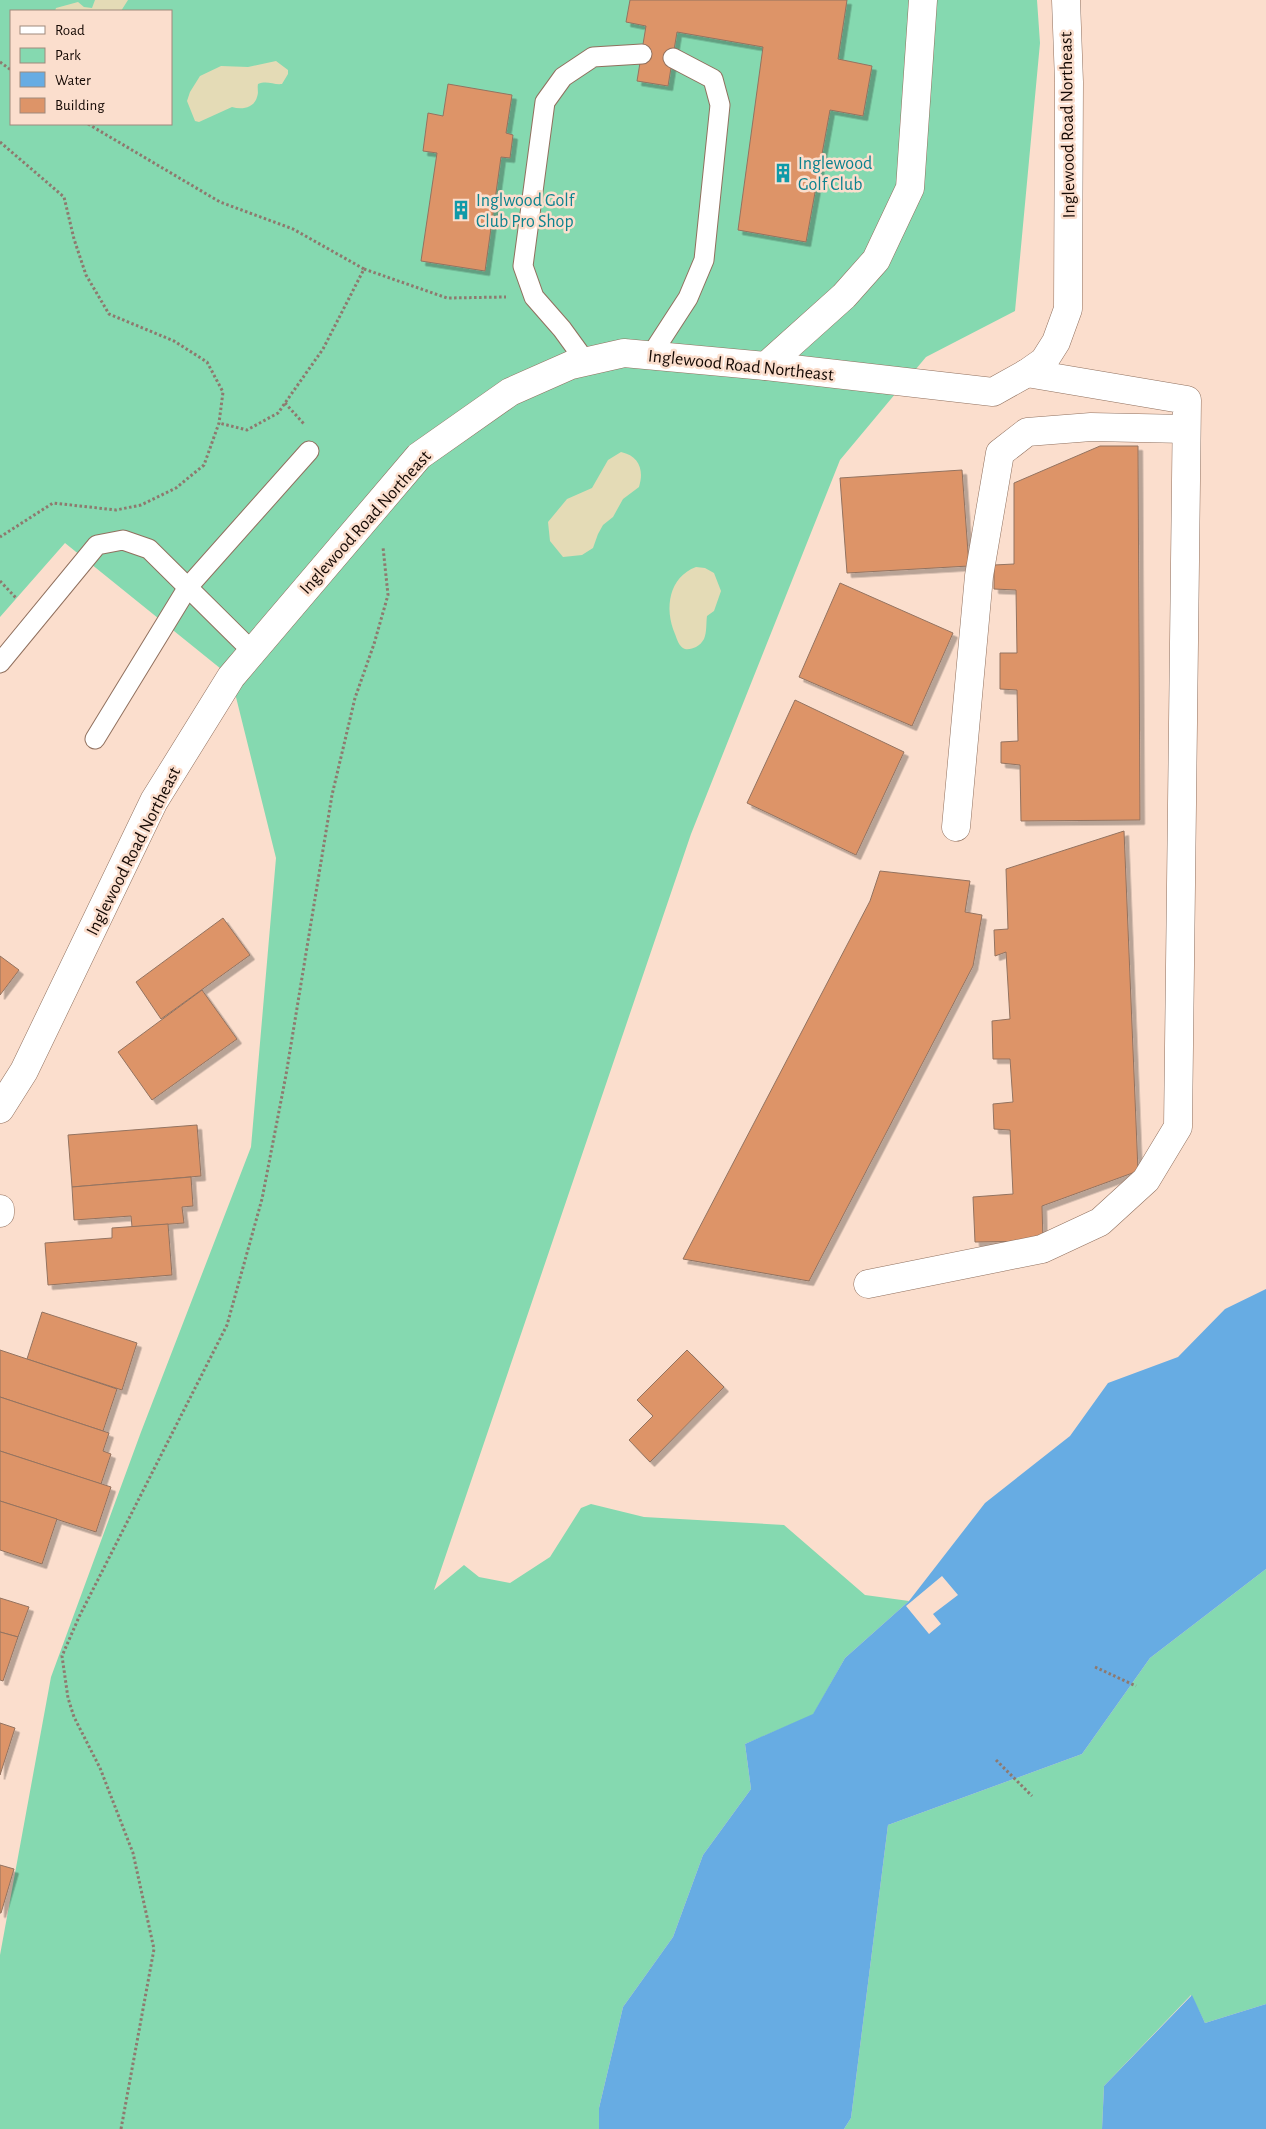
<svg xmlns="http://www.w3.org/2000/svg" width="1266" height="2129" font-family="'Alegreya Sans',sans-serif">
	<defs>
		<filter id="shadow"><feDropShadow dx="4.5" dy="4.5" stdDeviation="0" flood-color="#0004"/></filter>
	</defs>
	<rect width="100%" height="100%" fill="#fbdecd"/>
	<g fill="#85d9b0" fill-rule="evenodd">
		<path d="M0 0H1037L1040 43 1015 311 926 357 840 460 691 834 434 1590 464 1565 479 1577 510 1583 550 1557 581 1508 591 1504 644 1517 784 1525 865 1595 909 1601 845 1658 813 1715 745 1744 751 1789 703 1855 673 1937 623 2007 599 2108V2129H0V1955L51 1677 141 1432 251 1147 276 858 231 677 65 543 0 617ZM11 11H171V124H11Z"/>
		<polygon points="1266,1569 1266,2004 1205,2023 1191,1995 1104,2086 1102,2129 844,2129 851,2118 888,1825 1082,1754 1150,1658"/>
	</g>
	<g fill="#e4dbb6">
		<polygon points="95,0 128,0 121,11 55,11 56,8 78,2 84,7 92,8"/>
		<path d="M276 61 288 70V74L282 84C273 85 267 80 258 84 257 89 259 92 257 97 254 108 242 110 232 107L199 122 195 121 187 101 190 92 200 76 221 66 248 67Z"/>
		<path d="M621 452C640 456 644 471 639 487L623 499 613 517 603 525 598 534 593 548 582 555 563 557 550 541 548 522 567 499 592 488 608 460Z"/>
		<path d="M696 567 705 568 714 573 721 591 714 611 707 616C706 623 707 632 704 639 702 642 700 645 696 647 693 648 689 650 685 649 679 647 677 639 675 634 664 608 669 577 696 567Z"/>
	</g>
	<g fill="#67ace3">
		<polygon points="1266,1289 1266,1569 1150,1658 1082,1754 888,1825 851,2118 844,2129 599,2129 599,2108 623,2007 673,1937 703,1855 751,1789 745,1744 813,1714 845,1658 909,1601 985,1503 1070,1436 1108,1383 1178,1357 1225,1309"/>
		<polygon points="1192,1995 1205,2023 1266,2004 1266,2129 1102,2129 1104,2086"/>
	</g>
	<polygon fill="#fbdecd" points="942,1576 958,1595 933,1614 941,1624 929,1634 906,1606"/>
	<g fill="#dd9468" stroke="#937360" filter="url(#shadow)">
		<polygon points="630,0 847,0 838,59 872,66 863,116 830,110 806,242 738,230 763,47 677,32 668,86 637,81 646,26 626,22"/>
		<polygon points="448,84 512,95 506,133 513,135 510,158 501,157 485,271 421,261 437,153 423,151 428,113 443,116"/>
		<polygon points="1100,446 1138,446 1140,820 1021,821 1020,765 1001,763 1001,742 1018,741 1017,690 1000,689 1000,653 1017,653 1016,590 994,589 994,565 1014,564 1014,483"/>
		<polygon points="962,470 969,566 847,573 840,478"/>
		<polygon points="840,583 953,633 912,726 799,677"/>
		<polygon points="795,700 904,752 856,855 747,803"/>
		<polygon points="1124,831 1138,1171 1042,1206 1043,1241 975,1242 973,1197 1013,1194 1010,1130 994,1129 993,1104 1013,1102 1010,1059 993,1059 992,1021 1010,1019 1006,952 995,956 994,930 1008,929 1006,869"/>
		<polygon points="880,871 970,881 965,912 982,915 973,966 809,1281 683,1259 870,901"/>
		<polygon points="223,918 250,955 161,1019 136,982"/>
		<polygon points="0,956 19,970 0,995"/>
		<polygon points="202,990 237,1039 152,1100 118,1052"/>
		<polygon points="197,1125 201,1176 72,1187 68,1135"/>
		<polygon points="191,1177 193,1206 182,1207 184,1223 132,1227 131,1216 74,1220 72,1187"/>
		<polygon points="168,1224 172,1275 48,1285 45,1243 112,1238 112,1228"/>
		<polygon points="42,1312 137,1343 122,1390 27,1359"/>
		<polygon points="0,1350 117,1389 103,1431 0,1397"/>
		<polygon points="687,1350 724,1387 650,1462 629,1440 653,1416 637,1400"/>
		<polygon points="0,1397 109,1433 103,1451 111,1454 101,1484 0,1451"/>
		<polygon points="0,1451 111,1487 96,1532 0,1501"/>
		<polygon points="0,1501 57,1519 42,1564 0,1550"/>
		<polygon points="0,1598 29,1607 18,1637 0,1632"/>
		<polygon points="0,1632 18,1637 3,1681 0,1680"/>
		<polygon points="0,1723 15,1728 0,1775"/>
		<polygon points="0,1865 14,1869 1,1913 0,1913"/>
	</g>
	<g fill="none" stroke-linecap="round" stroke-linejoin="round">
		<defs>
			<g id="service">
				<polyline points="651,355 688,298 704,260 720,105 713,79 673,58"/>
				<polyline points="586,362 562,329 534,297 523,266 545,102 563,77 593,57 642,54"/>
				<polyline points="0,663 97,545 123,540 149,549 252,651"/>
				<polyline points="95,739 188,587 309,451"/>
			</g>
			<g id="minor">
				<polyline points="766,366 844,296 876,260 910,188 923,0"/>
				<polyline points="956,827 979,576 1000,453 1027,432 1091,427 1186,429"/>
				<polyline points="0,1109 24,1071 154,801 231,677 419,456 510,392 571,365 624,353 766,366 993,392 1027,373 1044,361 1056,342 1068,309 1069,82 1066,0"/>
				<polyline points="0,1209 0,1213"/>
				<polyline points="868,1284 1042,1249 1100,1222 1146,1180 1178,1127 1187,400 1027,373"/>
			</g>
		</defs>
		<use href="#service" stroke="#90705e" stroke-width="21"/>
		<use href="#minor" stroke="#90705e" stroke-width="29"/>
		<g stroke="#8e796e" stroke-width="3" stroke-dasharray="2.5 2.5" stroke-linecap="butt">
			<polyline points="0,62 11,70"/>
			<polyline points="88,124 220,202 293,229 364,269 323,349 278,413 247,430 219,423"/>
			<polyline points="0,142 64,197 74,239 86,275 109,314 174,341 207,362 223,392 219,423 204,465 176,488 141,505 116,510 53,503 0,537"/>
			<polyline points="364,269 447,298 506,297"/>
			<polyline points="285,403 304,424"/>
			<polyline points="0,581 17,599"/>
			<polyline points="1095,1667 1136,1686"/>
			<polyline points="996,1760 1032,1796"/>
			<polyline points="121,2129 154,1949 133,1853 100,1768 74,1717 68,1698 62,1656 79,1617 227,1325 262,1199 286,1075 332,795 355,698 374,644 388,595 383,547"/>
		</g>
		<use href="#service" stroke="#fff" stroke-width="19"/>
		<use href="#minor" stroke="#fff" stroke-width="28"/>
	</g>
	<defs>
		<symbol id="building-bare" viewBox="-9 -9 18 18"><path d="M-4-6H4V6H1V3H-1V6H-4ZM-2.5-4.3h1.7v1.8h-1.7ZM.8-4.3h1.7v1.8H.8ZM-2.5-1h1.7V.8h-1.7ZM.8-1h1.7V.8H.8Z" fill="#0f9aa8" stroke="#fbdecd" stroke-width="2.5" paint-order="stroke"/></symbol>
	</defs>
	<g fill-rule="evenodd">
		<use href="#building-bare" x="769" y="159" width="28" height="28"/>
		<use href="#building-bare" x="447" y="196" width="28" height="28"/>
	</g>
	<g text-anchor="middle" stroke-width="5" stroke-linejoin="round" paint-order="stroke">
		<g font-size="18" fill="#150904" stroke="#fbdecd">
			<text transform="translate(1067 125) rotate(-91)" y="6">Inglewood Road Northeast</text>
			<text transform="translate(741 365) rotate(6)" y="6">Inglewood Road Northeast</text>
			<text transform="translate(365 522) rotate(-48)" y="6">Inglewood Road Northeast</text>
			<text transform="translate(133 851) rotate(-63)" y="6">Inglewood Road Northeast</text>
		</g>
		<g font-size="18" fill="#0d838f" stroke="#fbdecd" text-anchor="start">
			<text x="798" y="169">Inglewood<tspan x="798" dy="21">Golf Club</tspan></text>
			<text x="476" y="206">Inglwood Golf<tspan x="476" dy="21">Club Pro Shop</tspan></text>
		</g>
	</g>
	<rect x="10" y="10" width="162" height="115" fill="#fbdecd" stroke="#9f897d"/>
	<rect x="20" y="26" width="25" height="8" fill="#ffffff" stroke="#9f897d"/>
	<text x="55" y="35" font-size="15" fill="#150904">Road</text>
	<rect x="20" y="48" width="25" height="15" fill="#85d9b0" stroke="#9f897d"/>
	<text x="55" y="60" font-size="15" fill="#150904">Park</text>
	<rect x="20" y="72" width="25" height="15" fill="#67ace3" stroke="#9f897d"/>
	<text x="55" y="85" font-size="15" fill="#150904">Water</text>
	<rect x="20" y="98" width="25" height="15" fill="#dd9468" stroke="#9f897d"/>
	<text x="55" y="110" font-size="15" fill="#150904">Building</text>
</svg>
